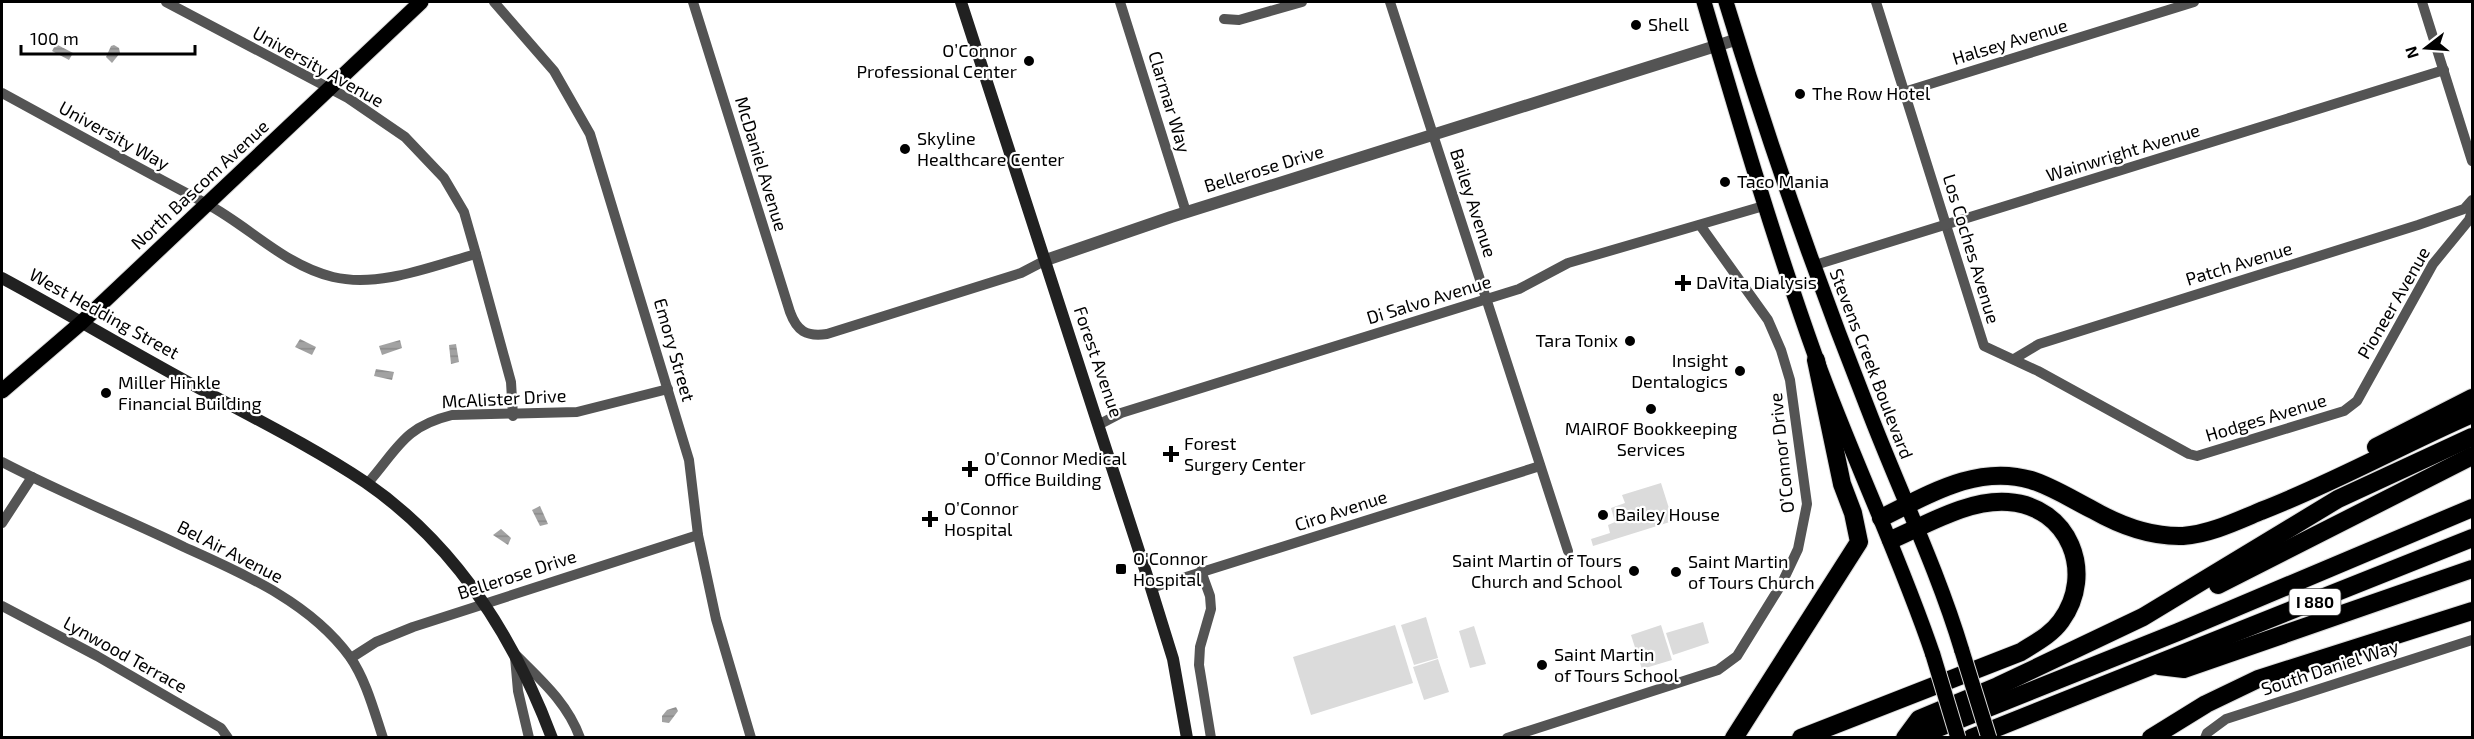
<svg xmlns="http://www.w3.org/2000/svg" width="2474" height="739" font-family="'Exo 2',sans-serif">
	<defs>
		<pattern id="water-rules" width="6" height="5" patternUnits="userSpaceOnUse" patternTransform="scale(1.5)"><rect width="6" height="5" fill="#a2a2a2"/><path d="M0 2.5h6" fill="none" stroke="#8a8a8a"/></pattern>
	</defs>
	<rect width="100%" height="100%" fill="#fff"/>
	<g fill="#dbdbdb">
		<polygon points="1661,483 1673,521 1593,546 1591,539 1610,533 1608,525 1615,522 1611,508 1625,503 1622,495"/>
		<polygon points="1426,617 1438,658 1414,665 1401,625"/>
		<polygon points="1703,622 1709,643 1673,655 1666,633"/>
		<polygon points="1395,625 1413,683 1311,715 1293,657"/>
		<polygon points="1661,625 1672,660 1642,669 1631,635"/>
		<polygon points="1474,626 1486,664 1470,668 1459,631"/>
		<polygon points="1438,659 1449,692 1424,700 1413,667"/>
	</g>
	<g fill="url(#water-rules)">
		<polygon points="56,44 73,53 69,60 52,51"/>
		<polygon points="114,45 119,48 120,53 112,63 106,57 111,46"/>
		<polygon points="300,339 316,347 312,355 295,347"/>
		<polygon points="400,340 402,348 382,355 379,346"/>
		<polygon points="456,344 459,362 451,364 449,345"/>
		<polygon points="376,369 394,372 392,380 374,376"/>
		<polygon points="540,506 548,524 540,526 532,510"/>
		<polygon points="501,529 511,538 508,545 493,535"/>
		<polygon points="676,707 678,711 669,723 662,722 662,716 667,710"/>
	</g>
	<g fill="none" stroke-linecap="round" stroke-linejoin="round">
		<defs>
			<g id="primary">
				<path d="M1704 2C1739 121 1774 241 1816 358 1852 458 1899 554 1933 655"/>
				<path d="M1726 2C1768 140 1815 275 1868 409 1899 490 1937 568 1962 651"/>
				<polyline points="2,391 81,323 421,2"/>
			</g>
			<g id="motorway">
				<polyline points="2376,447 2472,398"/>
				<path d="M1881 518C1928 495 1977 464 2031 480 2053 487 2073 500 2093 510 2121 526 2150 537 2183 536 2210 534 2237 521 2261 511 2334 483 2401 445 2472 414"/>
				<polyline points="2218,585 2472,456"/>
				<polyline points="2159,666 2184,669 2472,569"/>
				<polyline points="1734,738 1859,542 1853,513 1842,484 1816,360"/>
				<path d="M1801 738 2021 652C2035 643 2051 635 2061 621 2096 573 2069 506 2008 502 1968 499 1926 525 1891 540"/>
				<polyline points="1905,738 1919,719 1998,686 2143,617 2338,499 2472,437"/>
				<polyline points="1913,738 2178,632 2472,508"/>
				<polyline points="1971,738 2472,538"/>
				<polyline points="2151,738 2206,704 2258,679 2472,611"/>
			</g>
		</defs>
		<use href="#primary" stroke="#dbdbdb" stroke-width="17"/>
		<use href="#motorway" stroke="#dbdbdb" stroke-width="20"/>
		<g stroke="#545454" stroke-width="10">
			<polyline points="166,2 348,98 405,137 444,178 464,212 476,254 511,382 513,416"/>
			<polyline points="494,2 554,71 590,134 689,460 698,535 716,619 751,738"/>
			<path d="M693 2 790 312C797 331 806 337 827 334L1021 273 1046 260"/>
			<polyline points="1120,2 1186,212"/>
			<polyline points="1390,2 1568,551"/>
			<polyline points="1876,2 1984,346 2038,371 2189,454 2197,456 2344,411 2357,401 2433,264 2469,220 2472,211"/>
			<polyline points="2422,2 2472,161"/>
			<polyline points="1224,19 1239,20 1302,2"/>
			<polyline points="1904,92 2194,2"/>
			<path d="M2 93C70 130 138 168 207 204 250 227 284 265 333 277 380 288 432 266 476 254"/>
			<polyline points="1812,266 2444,70"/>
			<polyline points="2014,359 2039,344 2418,225 2464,209 2472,200"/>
			<polyline points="1100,424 1121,413 1519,289 1568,263 1767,205"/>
			<path d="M2 462C61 493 124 518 184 547 244 574 310 602 350 657 366 680 374 711 383 738"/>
			<path d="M367 484C398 449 403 427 452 415L577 412 668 389"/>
			<polyline points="2,523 32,477"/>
			<polyline points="1201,571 1210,596 1211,609 1200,647 1199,665 1211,738"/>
			<polyline points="1151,588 1540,466"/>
			<polyline points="2,606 97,656 221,728 228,738"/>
			<path d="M517 656C542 681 568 704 580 738"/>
			<polyline points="515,657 518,691 529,738"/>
			<polyline points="351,658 376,642 413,627 698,535"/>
			<polyline points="1507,738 1718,670 1737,656 1781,585 1798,549 1807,504 1790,380 1781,350 1768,320 1700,225"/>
			<polyline points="2205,738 2207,733 2226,719 2472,640"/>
		</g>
		<polyline stroke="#545454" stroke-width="12" points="1046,260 1171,217 1738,39"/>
		<g stroke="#212121" stroke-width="12">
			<polyline points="961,2 1151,588 1173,659 1187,738"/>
			<path d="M2 278C67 313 130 351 195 386 252 417 311 446 365 482 455 544 514 637 552 738"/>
		</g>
		<use href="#primary" stroke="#000" stroke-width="15"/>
		<use href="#motorway" stroke="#000" stroke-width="18"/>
		<defs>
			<g id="primary-bridge">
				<polyline points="1962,651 1989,738"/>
				<polyline points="1933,655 1958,738"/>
			</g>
		</defs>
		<use href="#primary-bridge" stroke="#dbdbdb" stroke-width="17" stroke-linecap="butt"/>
		<use href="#primary-bridge" stroke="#000" stroke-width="15"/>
	</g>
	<g fill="#000" stroke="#fff" stroke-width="2">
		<circle cx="1636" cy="25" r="6"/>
		<circle cx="1029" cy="61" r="6"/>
		<circle cx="1800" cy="94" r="6"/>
		<circle cx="905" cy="149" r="6"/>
		<circle cx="1725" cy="182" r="6"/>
		<path d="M1680 274h6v6h6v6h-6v6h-6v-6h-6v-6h6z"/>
		<circle cx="1630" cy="341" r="6"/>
		<circle cx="1740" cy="371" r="6"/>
		<circle cx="106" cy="393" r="6"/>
		<circle cx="1651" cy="409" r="6"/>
		<path d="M1168 445h6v6h6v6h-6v6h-6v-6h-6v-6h6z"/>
		<path d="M967 460h6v6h6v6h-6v6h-6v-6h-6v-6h6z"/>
		<circle cx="1603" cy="515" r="6"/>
		<path d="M927 510h6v6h6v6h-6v6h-6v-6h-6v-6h6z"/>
		<rect x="1115" y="563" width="12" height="12" rx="3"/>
		<circle cx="1634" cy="571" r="6"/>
		<circle cx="1676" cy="572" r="6"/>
		<circle cx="1542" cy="665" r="6"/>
	</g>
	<g text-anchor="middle" stroke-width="4.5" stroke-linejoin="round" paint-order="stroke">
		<rect fill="#fff" stroke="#4c4c4c" stroke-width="1.5" x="2289.5" y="589" width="51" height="26" rx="4.5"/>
		<g font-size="16" font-weight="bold" fill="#000">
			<text x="2315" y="608">I 880</text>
		</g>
		<g font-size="18" fill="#000" stroke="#fff" text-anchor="start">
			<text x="1648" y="31">Shell</text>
			<text x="1017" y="57" text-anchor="end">O’Connor<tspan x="1017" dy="21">Professional Center</tspan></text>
			<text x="1812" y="100">The Row Hotel</text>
			<text x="917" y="145">Skyline<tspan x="917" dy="21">Healthcare Center</tspan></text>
			<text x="1737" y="188">Taco Mania</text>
			<text x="1696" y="289">DaVita Dialysis</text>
			<text x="1618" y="347" text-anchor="end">Tara Tonix</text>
			<text x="1728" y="367" text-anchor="end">Insight<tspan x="1728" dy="21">Dentalogics</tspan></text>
			<text x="118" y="389">Miller Hinkle<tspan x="118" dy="21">Financial Building</tspan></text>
			<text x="1651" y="435" text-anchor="middle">MAIROF Bookkeeping<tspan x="1651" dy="21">Services</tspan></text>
			<text x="1184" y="450">Forest<tspan x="1184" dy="21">Surgery Center</tspan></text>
			<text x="984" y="465">O’Connor Medical<tspan x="984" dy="21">Office Building</tspan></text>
			<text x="944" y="515">O’Connor<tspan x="944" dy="21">Hospital</tspan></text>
			<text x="1615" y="521">Bailey House</text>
			<text x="1133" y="565">O'Connor<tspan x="1133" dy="21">Hospital</tspan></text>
			<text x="1622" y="567" text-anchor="end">Saint Martin of Tours<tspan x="1622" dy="21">Church and School</tspan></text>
			<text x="1688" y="568">Saint Martin<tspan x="1688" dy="21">of Tours Church</tspan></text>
			<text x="1554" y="661">Saint Martin<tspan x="1554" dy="21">of Tours School</tspan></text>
		</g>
		<g font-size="18" fill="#000" stroke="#fff">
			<text transform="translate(2010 42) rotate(-17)" y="6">Halsey Avenue</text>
			<text transform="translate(318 67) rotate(29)" y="6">University Avenue</text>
			<text transform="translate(1169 102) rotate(73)" y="6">Clarmar Way</text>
			<text transform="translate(114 136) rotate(29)" y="6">University Way</text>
			<text transform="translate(2123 153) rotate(-17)" y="6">Wainwright Avenue</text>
			<text transform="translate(761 164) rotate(73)" y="6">McDaniel Avenue</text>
			<text transform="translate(1264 169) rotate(-17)" y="6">Bellerose Drive</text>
			<text transform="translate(200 185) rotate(-43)" y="6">North Bascom Avenue</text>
			<text transform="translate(1473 203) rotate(72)" y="6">Bailey Avenue</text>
			<text transform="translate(1971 249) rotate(73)" y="6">Los Coches Avenue</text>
			<text transform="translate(2239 264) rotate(-17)" y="6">Patch Avenue</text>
			<text transform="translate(1429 300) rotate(-17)" y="6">Di Salvo Avenue</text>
			<text transform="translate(2394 303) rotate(-60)" y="6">Pioneer Avenue</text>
			<text transform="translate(104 314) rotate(29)" y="6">West Hedding Street</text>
			<text transform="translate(674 350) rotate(74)" y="6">Emory Street</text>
			<text transform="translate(1098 362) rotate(71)" y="6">Forest Avenue</text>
			<text transform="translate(1871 364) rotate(69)" y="6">Stevens Creek Boulevard</text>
			<text transform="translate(504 399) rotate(-3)" y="6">McAlister Drive</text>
			<text transform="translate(2266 418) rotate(-17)" y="6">Hodges Avenue</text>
			<text transform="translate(1782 453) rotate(-96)" y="6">O’Connor Drive</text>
			<text transform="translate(1341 511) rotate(-18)" y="6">Ciro Avenue</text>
			<text transform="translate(230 552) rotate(27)" y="6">Bel Air Avenue</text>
			<text transform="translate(517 575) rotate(-18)" y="6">Bellerose Drive</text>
			<text transform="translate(125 655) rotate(29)" y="6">Lynwood Terrace</text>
			<text transform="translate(2330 668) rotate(-18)" y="6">South Daniel Way</text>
		</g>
	</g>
	<rect width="2474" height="739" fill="none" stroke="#000000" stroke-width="6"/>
	<g transform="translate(2426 48) rotate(253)" stroke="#ffffff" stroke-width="4.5" paint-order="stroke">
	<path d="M0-4.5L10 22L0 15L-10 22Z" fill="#000000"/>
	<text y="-9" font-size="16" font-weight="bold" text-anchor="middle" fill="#000000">N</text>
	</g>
	<path d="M21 45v9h174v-9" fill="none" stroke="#000000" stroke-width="3"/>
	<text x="30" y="45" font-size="18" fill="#000000" stroke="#ffffff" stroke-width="4.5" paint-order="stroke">100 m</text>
</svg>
